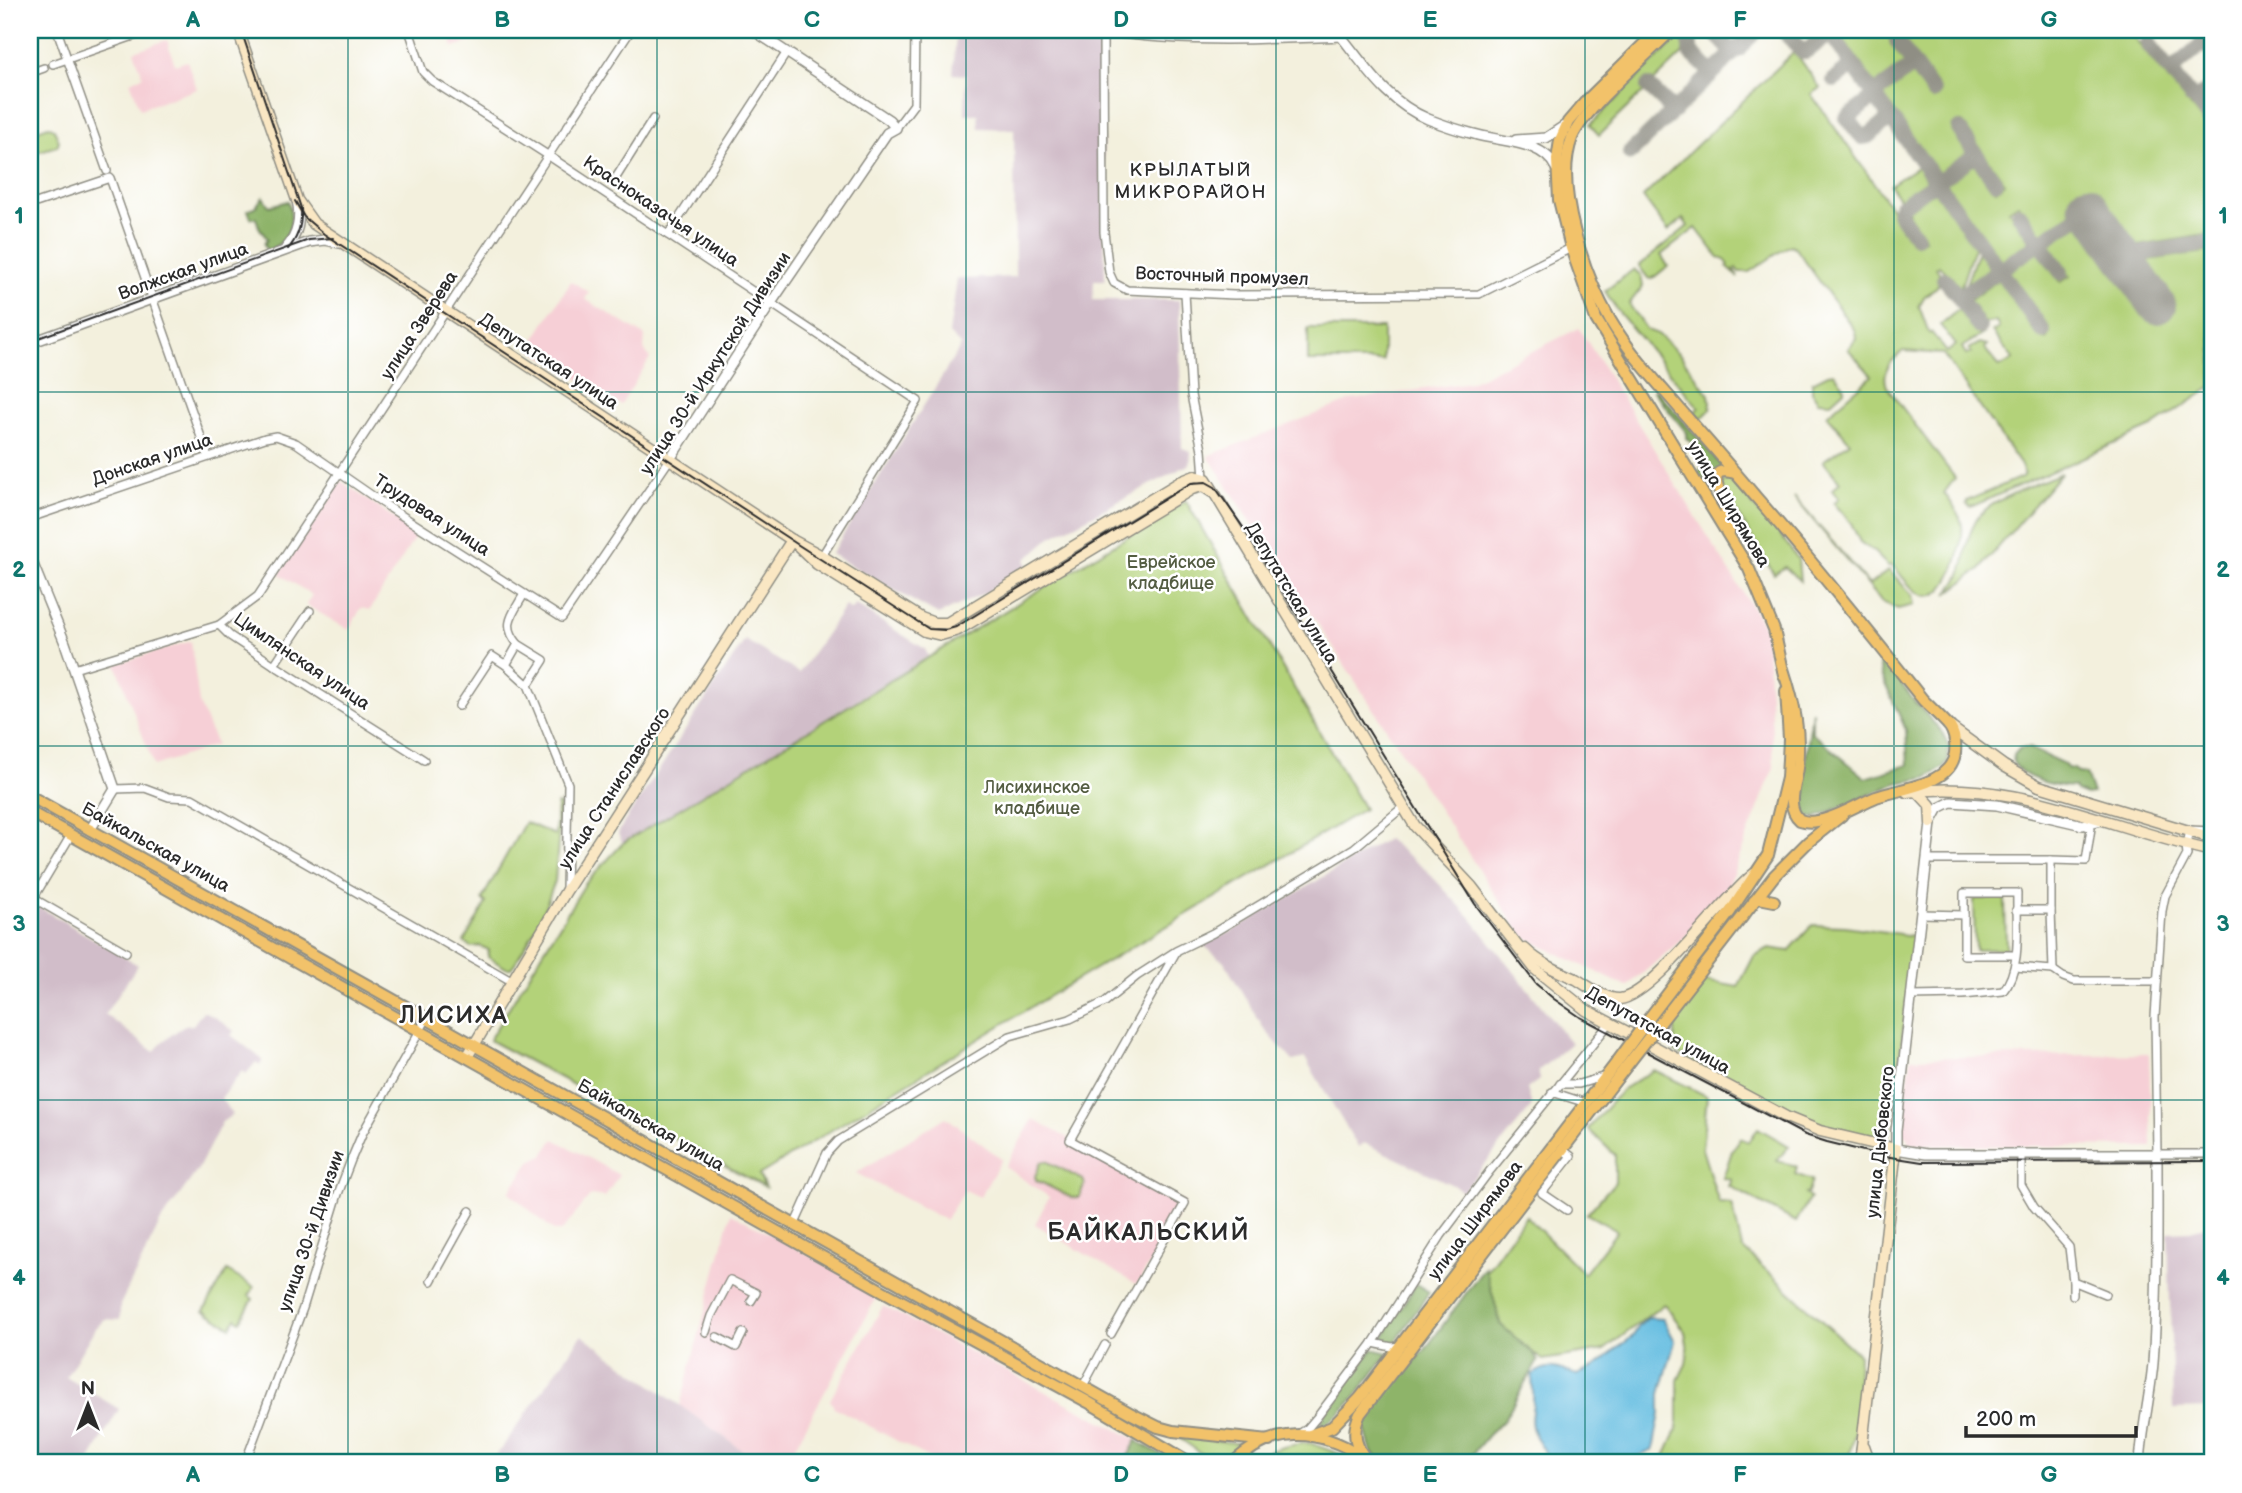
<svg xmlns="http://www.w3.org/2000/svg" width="2242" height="1493" font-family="'Balsamiq Sans',sans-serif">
	<rect width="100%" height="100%" fill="#fff"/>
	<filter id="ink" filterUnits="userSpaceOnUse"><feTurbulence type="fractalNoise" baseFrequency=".0143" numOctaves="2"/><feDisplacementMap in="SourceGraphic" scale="14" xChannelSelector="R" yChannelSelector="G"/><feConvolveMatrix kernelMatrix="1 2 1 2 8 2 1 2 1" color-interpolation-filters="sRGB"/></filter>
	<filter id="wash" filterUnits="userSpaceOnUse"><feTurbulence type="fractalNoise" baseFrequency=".00686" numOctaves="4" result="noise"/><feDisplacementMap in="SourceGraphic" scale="28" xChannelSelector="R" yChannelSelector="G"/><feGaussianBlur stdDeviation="1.57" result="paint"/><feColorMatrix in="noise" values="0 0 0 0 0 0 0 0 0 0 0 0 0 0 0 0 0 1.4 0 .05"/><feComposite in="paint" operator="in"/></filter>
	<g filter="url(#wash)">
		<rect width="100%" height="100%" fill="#f3f0dd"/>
		<g fill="#f6cfd6">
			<polygon points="448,30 499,30 500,33 453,47"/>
			<polygon points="167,40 175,65 187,61 197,89 140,109 130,81 143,76 134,51"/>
			<polygon points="571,281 589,292 585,299 645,336 644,349 650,358 621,405 529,348"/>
			<polygon points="1579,328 1766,630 1774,767 1726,892 1704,920 1627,987 1522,936 1208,456 1351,400 1471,382"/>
			<polygon points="341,481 417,534 370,610 361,608 349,630 306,605 312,595 279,574"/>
			<polygon points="191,641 199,703 216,745 154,766 116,664"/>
			<polygon points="2149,1054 2152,1147 1914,1145 1910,1143 1907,1135 1901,1135 1911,1058"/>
			<polygon points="946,1117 1002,1159 980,1197 965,1190 945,1220 856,1173"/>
			<polygon points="1033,1119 1185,1203 1137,1285 1035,1224 1049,1197 1005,1167"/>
			<polygon points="554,1139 619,1175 605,1197 591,1195 562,1231 554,1231 509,1192 531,1161 543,1155"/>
			<polygon points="731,1213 879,1293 786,1463 760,1463 680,1406"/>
			<polygon points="883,1306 1137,1440 1124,1463 938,1463 834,1407 830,1400"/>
		</g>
		<g fill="#d1bdc9">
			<polygon points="1102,33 1105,280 1094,280 1093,300 1179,300 1182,448 1191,451 1190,464 1051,537 1025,560 1028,565 987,592 938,615 831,554 961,346 949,334 957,279 1015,277 1014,129 979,128 978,114 965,114 966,75 953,74 956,34"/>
			<polygon points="855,605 925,649 928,656 623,843 618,834 623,824 745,640 799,673 845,606 851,610"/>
			<polygon points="1387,839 1426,870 1471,918 1571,1043 1538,1071 1540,1079 1527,1089 1532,1106 1462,1192 1457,1187 1364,1143 1358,1147 1305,1058 1293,1061 1264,1029 1224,962 1202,944 1229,933"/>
			<polygon points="34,904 138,965 105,1014 154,1052 162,1042 185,1025 193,1025 203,1011 215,1017 234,1031 231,1035 263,1060 260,1065 256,1062 246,1074 242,1071 221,1098 232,1115 222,1122 197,1171 161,1221 120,1305 120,1320 105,1319 94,1330 66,1377 119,1409 88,1463 49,1463 39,1457 34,1463 30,1463 30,910"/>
			<polygon points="2212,1225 2212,1408 2173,1409 2168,1232 2190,1231"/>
			<polygon points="582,1335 593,1343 760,1463 491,1463"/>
		</g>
		<g fill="#b3d279" stroke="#6f7e52" stroke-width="2">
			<polygon points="1686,30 1707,30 1599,135 1590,125"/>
			<polygon points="1837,30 2128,30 2212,132 2212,234 2132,247 2088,186 2076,194 2086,208 2043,237 2018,204 2009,210 2033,243 2003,265 1947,187 1947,182 1976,161 1996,190 2005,183 1961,122 1953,128 1972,156 1944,175 1938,175 1881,94 1911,70 1932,99 1940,92 1898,35 1890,40 1908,66 1878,89"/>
			<path d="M1793 53H1796L1820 88 1811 94 1917 244 1925 239 1909 215 1908 209 1934 191H1939L1976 242 1960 289 1939 265 1936 267 1940 274 1938 285 1924 297 1919 306 1929 333 1931 332 1947 352 1956 345 1940 325 1959 309 1983 334 1962 347 1966 355 1971 353 1969 349 1980 343 1987 345 1984 348 2000 367 2013 359 1992 332 1999 328 1996 322 1985 323 1969 301 2000 278 2045 339 2048 338 2049 332 2007 272 2039 250 2061 282 2070 276 2048 244 2078 224H2085L2148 313 2154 314 2167 305 2168 299 2141 261 2212 251V387L2152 427 1973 506 1969 507 1966 504 1967 501 2024 476 2022 467 1943 354 1903 351C1891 361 1881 370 1887 387L1955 478 1944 493C1950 501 1958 511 1961 521 1967 539 1950 604 1923 595 1912 592 1900 573 1892 565L1888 566 1874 552 1860 542 1851 523 1834 503 1839 498 1832 490 1840 482 1823 461 1850 442 1827 415 1872 376 1848 349 1856 338 1855 331 1795 247 1791 245 1787 247 1749 272H1739L1736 268 1734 270 1738 277 1727 267 1729 265 1725 260 1719 258 1696 228 1661 255 1668 266 1652 279 1648 278 1639 266 1688 226 1683 219 1668 231 1643 197Z"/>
			<polygon points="48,126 54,129 59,141 57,146 30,154 30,133"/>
			<polygon points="1920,165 1931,179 1931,183 1905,202 1901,201 1890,185"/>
			<polygon points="1979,248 1994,268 1993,271 1963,292"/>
			<polygon points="1634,269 1641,276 1643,286 1629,304 1647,330 1658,334 1681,356 1709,395 1711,409 1700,420 1694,412 1699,408 1617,310 1605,291"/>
			<rect x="1308" y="328" width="75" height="33"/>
			<polygon points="1834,373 1844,386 1844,390 1831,402 1818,401 1812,392 1812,382 1828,374"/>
			<path d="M2061 473 1980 569 1947 594C1973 566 1960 547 1976 520 1987 500 2040 483 2061 473Z"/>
			<polygon points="1727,479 1732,479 1764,519 1770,521 1798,559 1800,581 1785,567 1774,574 1720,485"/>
			<polygon points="1794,497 1869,585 1889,570 1912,595 1914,605 1898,609 1882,602"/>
			<polygon points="1186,501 1364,809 1016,1016 759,1175 765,1187 489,1040 585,884 623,843"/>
			<polygon points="557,804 561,805 555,881 538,925 515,963 511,968 506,968 488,957 489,950 480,946 471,947 464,942 486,903 482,899 525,822 555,835"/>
			<polygon points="2005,898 2006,949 1975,950 1974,899"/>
			<path d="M1812 925 1845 926 1914 936 1892 1126 1888 1135C1828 1144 1728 1080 1675 1052V1030L1668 1023 1699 980 1738 987 1754 956 1769 948 1789 951Z"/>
			<polygon points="1654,1070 1707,1096 1702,1149 1719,1203 1732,1204 1742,1248 1859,1355 1856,1430 1847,1463 1662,1463 1678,1428 1678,1380 1686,1364 1688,1350 1685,1332 1664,1304 1604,1350 1543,1360 1520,1343 1495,1333 1481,1292 1487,1270 1526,1216 1584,1274 1617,1231 1587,1214 1615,1182 1615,1155 1588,1129 1623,1089"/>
			<polygon points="1758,1128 1789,1146 1777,1161 1797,1166 1795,1174 1812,1180 1808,1193 1805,1194 1810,1198 1796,1222 1729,1186 1732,1180 1723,1178 1732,1151 1740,1138 1749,1142"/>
			<polygon points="1046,1161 1083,1180 1085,1184 1079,1197 1072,1198 1036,1180 1035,1176 1041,1162"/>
			<polygon points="227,1271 254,1287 249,1296 253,1299 240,1321 236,1318 231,1327 204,1311"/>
			<polygon points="1180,1436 1244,1444 1247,1447 1229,1463 1210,1463 1202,1454 1178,1437"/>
			<path d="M1310 1443 1339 1454 1354 1463H1248C1267 1450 1288 1444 1310 1443Z"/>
		</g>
		<g fill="#8eb469" stroke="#5c704a" stroke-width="2">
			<path d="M263 197 269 206 288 201C296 224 289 242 267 251L264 244 267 239 259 227 256 218H251L248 210 256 206Z"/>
			<path d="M1656 389 1725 469C1713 476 1708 480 1707 495L1696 476C1706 464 1707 458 1698 445H1693L1687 438V433L1653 391Z"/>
			<polygon points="1882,658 1915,702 1942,732 1949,747 1948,760 1943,768 1926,778 1897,783 1815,818 1802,816 1798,804 1803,781 1812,711 1812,733 1866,778 1908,765 1906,730 1881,675 1879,660"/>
			<path d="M2020 748H2030L2064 764 2067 768 2074 769 2078 773 2086 774 2093 794 2086 795 2076 791 2074 787C2054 786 2023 780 2013 762L2014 755Z"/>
			<polygon points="1485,1267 1501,1325 1533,1353 1538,1361 1503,1421 1488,1435 1465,1463 1382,1463 1372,1453 1364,1426 1376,1404 1424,1351"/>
			<polygon points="1416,1284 1429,1292 1393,1346 1379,1344"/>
			<path d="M1373 1349 1389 1353C1374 1371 1344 1417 1323 1425L1320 1422 1323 1416Z"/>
			<polygon points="1137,1440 1140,1443 1177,1463 1124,1463"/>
		</g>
		<path fill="#62bce0" stroke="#467486" stroke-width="2" d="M1648 1318 1663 1319 1675 1341 1660 1394V1414L1653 1450 1637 1457 1634 1463H1546C1548 1448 1535 1441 1532 1427 1530 1418 1532 1412 1533 1404 1534 1395 1532 1385 1532 1375 1550 1362 1557 1369 1577 1375L1593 1368 1633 1336 1639 1326Z"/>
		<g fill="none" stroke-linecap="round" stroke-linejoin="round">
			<g stroke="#8f8e84" stroke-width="16">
				<polyline points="1712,30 1730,49 1739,49"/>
				<polyline points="1784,30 1801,51 1806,51 1828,36 1833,37"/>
				<polyline points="1828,30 2043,331"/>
				<polyline points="2148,38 2148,44 2167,68 2173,68"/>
				<polyline points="1897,41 1933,92"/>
				<polyline points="1690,45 1690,52 1712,73"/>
				<polyline points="1834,80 1851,67 1851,62"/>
				<polyline points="1648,86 1674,111"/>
				<polyline points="2212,87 2199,98 2198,103 2212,123"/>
				<polyline points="1874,94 1914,65"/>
				<polyline points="2199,98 2192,98 2173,75 2172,70 2200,46 2212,45"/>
				<polyline points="1879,101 1872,99 1847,118 1862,137 1868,136 1887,121 1893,123"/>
				<polyline points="1959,129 1995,182"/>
				<polyline points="1630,153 1757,30"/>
				<polyline points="2019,214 2061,272"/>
				<polyline points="1916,237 1899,213 1901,206 1970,159 1977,157"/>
				<polyline points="2123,256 2212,243"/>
				<polyline points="1944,279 1959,297"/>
				<polyline points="1979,327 1959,297 2090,209"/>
			</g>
			<polyline stroke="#8f8e84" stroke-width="38" points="2087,204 2157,305"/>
		</g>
	</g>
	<g filter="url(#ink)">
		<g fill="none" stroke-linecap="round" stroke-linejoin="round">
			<polyline stroke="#cbc9b9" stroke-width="7" stroke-dasharray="7 3.5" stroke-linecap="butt" points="610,186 617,176"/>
			<defs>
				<g id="minor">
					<polyline points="57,30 107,171"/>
					<polyline points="409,30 423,72 432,81 549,156 918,401 820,559"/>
					<path d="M1093 30C1174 44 1260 40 1342 37"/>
					<polyline points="915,31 959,30"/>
					<polyline points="1103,32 1104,232 1109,272 1114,283 1127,290 1234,295 1479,294 1571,248"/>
					<polyline points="53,64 151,30"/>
					<polyline points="30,73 44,68"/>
					<polyline points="896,128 914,104 915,30"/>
					<polyline points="617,176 653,119"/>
					<polyline points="30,205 110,178 208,457"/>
					<polyline points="668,235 787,52"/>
					<polyline points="1185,293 1191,395 1202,450 1204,478"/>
					<polyline points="30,518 265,438 276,436 296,443 390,508 562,618 670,459"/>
					<polyline points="219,625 258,596 631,30"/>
					<polyline points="518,644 544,660 528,685 568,784 566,890"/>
					<polyline points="274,665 310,611"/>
					<polyline points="506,665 528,685"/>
					<polyline points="74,669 219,625 230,636 274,665 424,760"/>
					<path d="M459 706 492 656 506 665 518 644C501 624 513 614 524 594"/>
					<polyline points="115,789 145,788 169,797 192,798 513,982"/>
					<polyline points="2212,831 2189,830 2186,845 2187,855 2165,896 2162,911 2155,1017 2157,1154 2212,1154"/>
					<polyline points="1927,860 2051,860 2051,910 2016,910"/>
					<polyline points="2051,860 2086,861 2091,828 2084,825"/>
					<polyline points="33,898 126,952"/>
					<polyline points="30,904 71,835"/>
					<polyline points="1964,915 1964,955 2015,955"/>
					<polyline points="2015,967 2053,970 2051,910"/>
					<polyline points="2053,970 2063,977 2074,981 2157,981"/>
					<path d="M1911 996 1963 995 2003 991C2023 967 2016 923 2017 893H1964V915L1921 914"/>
					<polyline points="1560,1084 1579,1084 1606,1076"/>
					<polyline points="1552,1092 1586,1103"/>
					<polyline points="1563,1150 1571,1156 1542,1193 1567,1210"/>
					<polyline points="2021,1155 2021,1185 2034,1207 2069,1247 2073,1281 2105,1294"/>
					<polyline points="794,1226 827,1153 838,1141 1010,1036 1070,1019 1105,1002 1137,976 1176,951 1213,933 1354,848 1403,807"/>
					<polyline points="431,1281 470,1211"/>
					<polyline points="2073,1281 2073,1295"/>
					<polyline points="706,1332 711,1316 730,1280 756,1293 751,1301"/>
					<polyline points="1111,1334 1185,1203 1070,1140 1176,952"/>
					<polyline points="717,1337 736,1347 743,1333"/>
					<polyline points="1373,1343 1392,1347 1400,1346"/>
					<polyline points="1083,1386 1105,1345"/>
					<polyline points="1299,1434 1307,1429 1318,1416 1373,1343 1441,1236 1489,1172 1609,1024"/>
					<polyline points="245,1463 303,1308 338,1194 351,1160 362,1134 427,1018"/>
				</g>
				<g id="tertiary">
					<path d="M1336 30C1365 65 1385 101 1428 119 1443 125 1458 130 1474 134 1499 142 1543 140 1556 168"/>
					<polyline points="1516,140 1546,138 1564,126"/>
					<path d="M286 248C299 234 301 218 297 200"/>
					<polyline points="30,343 309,242 325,240 339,243"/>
					<polyline points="670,459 771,303 887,133 896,128 889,120 753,30"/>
					<polyline points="30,557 65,643 115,789 90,830"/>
					<path d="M2101 820 2083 825 1997 805 1951 802 1939 808 1931 823 1896 1131V1149L1926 1154H2157C2157 1224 2158 1293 2153 1363 2150 1397 2142 1429 2140 1463"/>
				</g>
				<g id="secondary">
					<polyline points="238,30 297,200 314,224 792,540 817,564 924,631 941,635 958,630 1192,489 1203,486 1212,492"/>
					<polyline points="792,540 822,556 921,618 934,623 947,623 1180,482 1195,476 1206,479 1415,826 1472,887 1535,969 1586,1010 1786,1117 1820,1131 1896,1149 1860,1463"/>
					<polyline points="1949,726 2004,766 2039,786 2212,838"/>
					<polyline points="1917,791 1930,805 1931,823"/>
					<path d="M1907 792C2014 777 2110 829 2212 851"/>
					<path d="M1525 949C1539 963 1558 971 1576 979 1588 986 1606 1000 1620 999 1654 995 1723 898 1754 874"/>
					<polyline points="467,1057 566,891 792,540"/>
					<polyline points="1864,1446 1870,1463"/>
				</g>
				<g id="primary">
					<polyline points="1658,30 1586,101 1568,122 1560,140 1557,160 1559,200 1571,248 1596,319 1749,569 1774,630 1784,675"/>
					<path d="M1672 30C1649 53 1582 111 1572 138 1553 188 1585 276 1610 320 1629 352 1655 380 1679 408 1704 437 1730 466 1755 496 1813 562 1869 632 1923 700 1932 709 1942 718 1950 727 1955 735 1956 744 1955 753 1951 785 1901 788 1876 797 1856 805 1821 828 1800 820 1785 807 1795 785 1797 768 1801 731 1794 703 1783 669"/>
					<path d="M1729 532C1727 522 1726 512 1724 503 1720 491 1704 464 1735 473"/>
					<polyline points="30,796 1132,1414 1158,1427 1173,1431 1269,1441"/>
					<polyline points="30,812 883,1291 1088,1402 1191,1463"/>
					<polyline points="1754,901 1759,898 1774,901"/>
					<polyline points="1650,1017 1730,912 1768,855 1787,778 1789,739 1786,691"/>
					<polyline points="1660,1023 1774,876 1808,842 1842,815"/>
					<polyline points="1310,1435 1332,1427 1360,1398 1617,1062"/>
					<path d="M1233 1463C1272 1426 1318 1428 1361 1456"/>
					<path d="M1370 1463C1355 1449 1351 1433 1360 1414L1625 1068"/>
				</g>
			</defs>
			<use href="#minor" stroke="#8f8e84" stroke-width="10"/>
			<use href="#tertiary" stroke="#8f8e84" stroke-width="12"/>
			<use href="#secondary" stroke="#8f8e84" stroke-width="13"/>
			<use href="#primary" stroke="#8f8e84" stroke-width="14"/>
			<use href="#minor" stroke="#fff" stroke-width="7"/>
			<use href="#tertiary" stroke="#fff" stroke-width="9"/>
			<use href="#secondary" stroke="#fae7c3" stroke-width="10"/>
			<use href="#primary" stroke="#f2c26a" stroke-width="10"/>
			<g stroke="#2b2b2b" stroke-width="2">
				<path d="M241 30 301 208C302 224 299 237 288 249"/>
				<polyline points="295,201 304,217 324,234 800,546 929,629 945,630 956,627 1191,483 1206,482 1215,487 1245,530 1475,904 1536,984 1554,999 1580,1017 1805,1135 1827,1142 1884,1156 1922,1162 2212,1161"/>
				<polyline points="30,341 309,240 333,238"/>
			</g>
			<defs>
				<g id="primary-bridge">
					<polyline points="1617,1062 1650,1017"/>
					<polyline points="1625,1068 1660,1023"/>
				</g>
			</defs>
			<use href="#primary-bridge" stroke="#8f8e84" stroke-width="14" stroke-linecap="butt"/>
			<use href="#primary-bridge" stroke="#f2c26a" stroke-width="10"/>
		</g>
	</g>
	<path fill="none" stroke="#0f766e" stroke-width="2" stroke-opacity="0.55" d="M348 30V1463M657 30V1463M966 30V1463M1276 30V1463M1585 30V1463M1894 30V1463M30 392H2212M30 746H2212M30 1100H2212"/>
	<g text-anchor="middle" stroke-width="5" stroke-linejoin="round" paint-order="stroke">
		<g font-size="18" fill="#2b2b2b" stroke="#fff">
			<text transform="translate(661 211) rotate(34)" y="6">Красноказачья улица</text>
			<text transform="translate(183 271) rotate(-20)" y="6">Волжская улица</text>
			<text transform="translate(1222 276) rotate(2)" y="6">Восточный промузел</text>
			<text transform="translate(419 325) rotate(-57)" y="6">улица Зверева</text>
			<text transform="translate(549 361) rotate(33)" y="6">Депутатская улица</text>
			<text transform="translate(715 363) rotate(-57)" y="6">улица 30-й Иркутской Дивизии</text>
			<text transform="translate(152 459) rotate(-19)" y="6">Донская улица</text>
			<text transform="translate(1729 504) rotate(59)" y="6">улица Ширямова</text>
			<text transform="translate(432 515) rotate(33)" y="6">Трудовая улица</text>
			<text transform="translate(1292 593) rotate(59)" y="6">Депутатская улица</text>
			<text transform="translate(302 661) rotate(34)" y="6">Цимлянская улица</text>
			<text transform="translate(614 788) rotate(-57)" y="6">улица Станиславского</text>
			<text transform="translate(156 847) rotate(29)" y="6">Байкальская улица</text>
			<text transform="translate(1658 1030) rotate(29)" y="6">Депутатская улица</text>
			<text transform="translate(651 1125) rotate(30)" y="6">Байкальская улица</text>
			<text transform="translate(1880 1142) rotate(-84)" y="6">улица Дыбовского</text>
			<text transform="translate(1475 1220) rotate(-53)" y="6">улица Ширямова</text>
			<text transform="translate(311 1231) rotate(-71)" y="6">улица 30-й Дивизии</text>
		</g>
		<g font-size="18" fill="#545d42" stroke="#fff">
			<text x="1171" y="568">Еврейское<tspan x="1171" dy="21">кладбище</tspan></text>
			<text x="1037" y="793">Лисихинское<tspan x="1037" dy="21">кладбище</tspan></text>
		</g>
		<g font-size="19" letter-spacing="2" fill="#2b2b2b" stroke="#fff">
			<text x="1191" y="176">КРЫЛАТЫЙ<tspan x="1191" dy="22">МИКРОРАЙОН</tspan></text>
		</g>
		<g font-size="24" font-weight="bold" letter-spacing="2" fill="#2b2b2b" stroke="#fff">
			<text x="454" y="1023">ЛИСИХА</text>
			<text x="1149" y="1240">БАЙКАЛЬСКИЙ</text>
		</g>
	</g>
	<rect width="2242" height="1493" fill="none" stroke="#fff" stroke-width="77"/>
	<g transform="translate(88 1405)" stroke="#ffffff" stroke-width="5" paint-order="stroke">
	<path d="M0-5L12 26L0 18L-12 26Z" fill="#2b2b2b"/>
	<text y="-10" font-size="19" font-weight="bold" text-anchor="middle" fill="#2b2b2b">N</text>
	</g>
	<path d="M1966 1426v10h170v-10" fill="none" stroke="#2b2b2b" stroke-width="3.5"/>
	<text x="1976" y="1426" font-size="21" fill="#2b2b2b" stroke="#ffffff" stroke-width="5" paint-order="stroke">200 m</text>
	<rect x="38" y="38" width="2166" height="1416" fill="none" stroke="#0f766e" stroke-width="2.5"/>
	<g font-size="23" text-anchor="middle" font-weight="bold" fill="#0f766e">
		<text x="193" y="27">A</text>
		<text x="502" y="27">B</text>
		<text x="812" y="27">C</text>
		<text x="1121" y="27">D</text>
		<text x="1430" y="27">E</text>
		<text x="1740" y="27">F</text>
		<text x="2049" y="27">G</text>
		<text x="19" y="223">1</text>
		<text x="2223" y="223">1</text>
		<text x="19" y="577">2</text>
		<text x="2223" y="577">2</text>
		<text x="19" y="931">3</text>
		<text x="2223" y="931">3</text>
		<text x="19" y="1285">4</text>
		<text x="2223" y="1285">4</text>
		<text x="193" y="1482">A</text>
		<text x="502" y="1482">B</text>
		<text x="812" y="1482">C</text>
		<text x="1121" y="1482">D</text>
		<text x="1430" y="1482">E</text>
		<text x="1740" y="1482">F</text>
		<text x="2049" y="1482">G</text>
	</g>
</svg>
